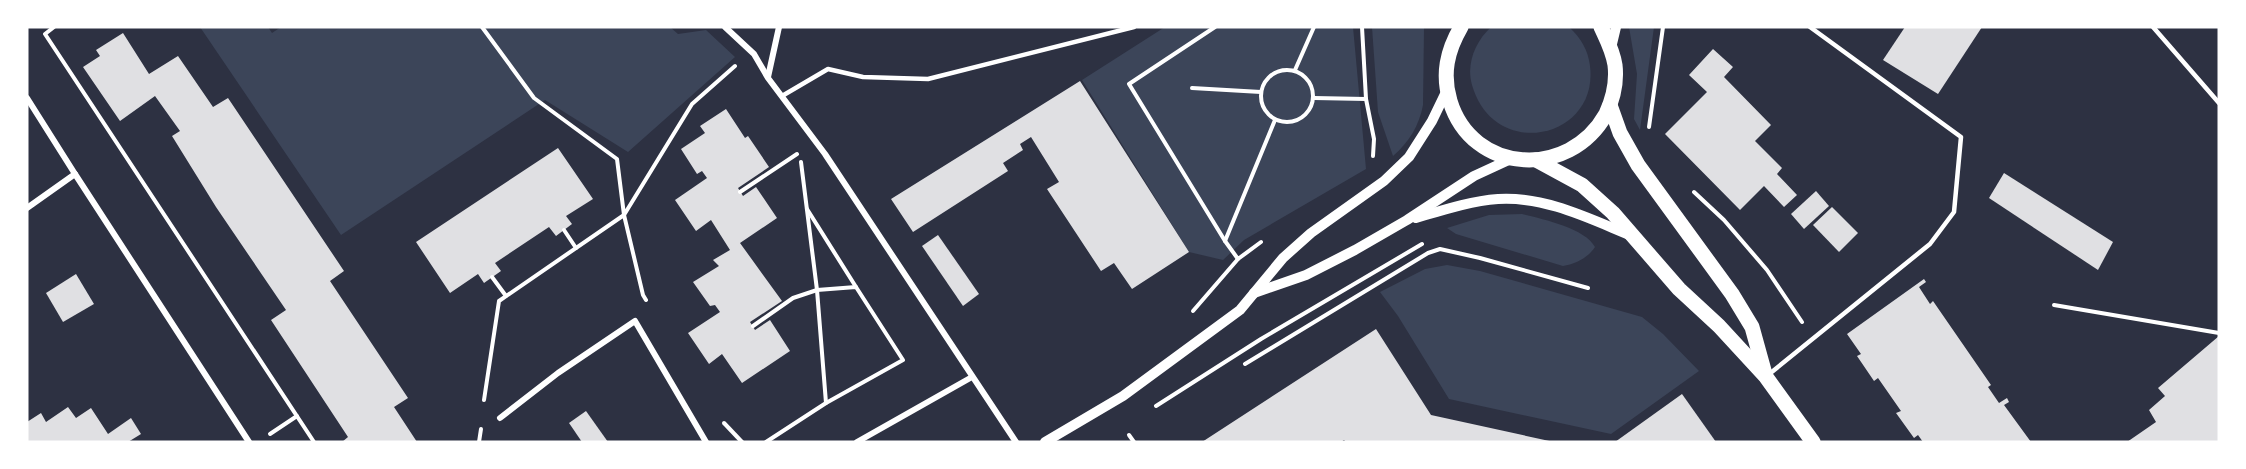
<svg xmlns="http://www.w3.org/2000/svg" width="2246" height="469" font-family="'DejaVu Sans',sans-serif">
	<rect width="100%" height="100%" fill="#2d3142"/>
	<g fill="#3c4559">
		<polygon points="200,27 268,27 272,33 281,27 670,27 678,34 706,30 735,57 628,152 545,100 341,235"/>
		<polygon points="1165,27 1353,27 1366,169 1244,240 1223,260 1189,252 1082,80"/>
		<path d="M1372 27H1424L1423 105C1419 126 1409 142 1393 156L1378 112Z"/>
		<path d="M1491 27H1569C1581 38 1588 50 1590 66 1599 139 1494 162 1472 85 1466 64 1475 42 1491 27Z"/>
		<polygon points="1629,27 1654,27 1640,130 1634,119 1637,74"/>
		<path d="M1522 214C1542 219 1585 228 1595 247 1588 258 1575 264 1563 266L1456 234 1447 228 1489 215Z"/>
		<polygon points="1447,265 1480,271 1642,317 1663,334 1699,371 1611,434 1449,399 1398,316 1380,292 1425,269"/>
	</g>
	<g fill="#e0e0e3">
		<polygon points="1905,27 1982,27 1938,94 1883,60"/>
		<polygon points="123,33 149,74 178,56 213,107 228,98 344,271 330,281 408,398 394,407 417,442 342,442 348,437 271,320 286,310 216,207 172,136 180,131 155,96 120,121 83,67 100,56 96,50"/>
		<polygon points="1713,49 1733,67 1724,77 1771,125 1755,141 1782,168 1777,174 1797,195 1784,207 1764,186 1740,210 1665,134 1707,92 1689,75"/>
		<polygon points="1080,81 1189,252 1132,289 1114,263 1101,271 1047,189 1059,182 1031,137 1020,144 1023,150 1003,163 1008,171 913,232 891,199"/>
		<polygon points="726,109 745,138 748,136 769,167 738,188 743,196 756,187 777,218 740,243 782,301 750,322 755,330 770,320 790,351 742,383 722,354 709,364 688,333 720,312 715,305 710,306 693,282 719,266 713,260 730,250 711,220 696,231 675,200 707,178 702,171 697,174 681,149 705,133 700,126"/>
		<polygon points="558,148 593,199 566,216 572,224 556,236 549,227 495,263 501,271 484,283 478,274 450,293 416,242"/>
		<polygon points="2004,173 2113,242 2098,270 1989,198"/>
		<polygon points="1816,191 1829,206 1804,229 1791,214"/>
		<polygon points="1832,207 1858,233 1839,252 1813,225"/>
		<polygon points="938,235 979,294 963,306 922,246"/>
		<polygon points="76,274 94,304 63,322 46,293"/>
		<polygon points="1924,279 1926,282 1919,287 1930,304 1933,301 1991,385 1988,387 1999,403 2007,398 2009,402 2004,405 2031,442 1923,442 1918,435 1914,438 1896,413 1901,411 1878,378 1874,381 1857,356 1861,354 1847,334"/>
		<polygon points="1376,329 1431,415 1554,442 1346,442 1344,440 1341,442 1202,442"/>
		<polygon points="2219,336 2219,442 2127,442 2156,422 2149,410 2165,396 2158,388"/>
		<polygon points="1682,394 1716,442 1615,442"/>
		<polygon points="68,407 76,418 91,408 108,434 131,418 141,434 128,442 27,442 27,422 41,413 46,422"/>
		<polygon points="586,411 608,442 582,442 569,423"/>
	</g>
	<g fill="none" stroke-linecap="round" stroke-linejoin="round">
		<g stroke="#fff" stroke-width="4">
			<polyline points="54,27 45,34 314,442"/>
			<polyline points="482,27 534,98 617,159 624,215 692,104 735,66"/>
			<polyline points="1215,27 1129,84 1225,241 1238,259 1261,242"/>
			<polyline points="1362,27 1366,99 1374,139 1373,156"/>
			<circle cx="1287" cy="96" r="26"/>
			<polyline points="1295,70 1314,27"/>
			<polyline points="1192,88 1261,92"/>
			<polyline points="1314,98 1366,99"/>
			<polyline points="1649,127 1663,27"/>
			<polyline points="740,192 797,154"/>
			<polyline points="1694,192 1724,220 1767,270 1802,322"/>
			<polyline points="807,209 856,287"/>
			<polyline points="564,230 576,248"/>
			<polyline points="1225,241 1275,120"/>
			<polyline points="492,277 506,296"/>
			<polyline points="2054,305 2219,333"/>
			<polyline points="1193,311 1238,259"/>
			<polyline points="753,326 793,298 817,290 856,287 903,360 826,403"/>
			<polyline points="1245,364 1428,253 1440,249 1480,258 1588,288"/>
			<polyline points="484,400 499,301 624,215 643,295 646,300"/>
			<polyline points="1156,406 1261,339 1422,244"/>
			<polyline points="724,423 742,442"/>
			<polyline points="270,434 297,416"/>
			<polyline points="1129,435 1134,442"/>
			<polyline points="479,442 481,429"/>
			<polyline points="766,442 826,403 817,290 801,162"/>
		</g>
		<g stroke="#fff" stroke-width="4.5">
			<polyline points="2153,27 2219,103"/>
			<polyline points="782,96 828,69 863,77 928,79 1134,27"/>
			<polyline points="1768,375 1930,244 1954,212 1961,137 1810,27"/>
		</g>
		<g stroke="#fff" stroke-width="6">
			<polyline points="725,27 754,54 768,78 825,154 1016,442"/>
			<polyline points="768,77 779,27"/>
			<polyline points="27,98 75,174"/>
			<polyline points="27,208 75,174 249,442"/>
			<polyline points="500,418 558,373 635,321 706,442"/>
			<polyline points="857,442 972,377"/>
		</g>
		<g stroke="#fff" stroke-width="10">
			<polyline points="1611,48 1616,27"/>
			<path d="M1416 218C1443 210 1470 201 1498 199 1545 196 1590 219 1632 236"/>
			<polyline points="1254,293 1306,275 1355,250 1407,220 1474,176 1513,158"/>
			<polyline points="1045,442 1123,396 1240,310 1283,258 1311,233 1384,181 1409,157 1432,121 1447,90"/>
		</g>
		<g stroke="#fff" stroke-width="15">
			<path d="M1461 27C1447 51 1442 74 1450 101 1472 174 1569 180 1606 114 1613 99 1617 82 1615 65 1613 51 1607 40 1601 27"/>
			<polyline points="1610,105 1620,133 1638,165 1732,294 1752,327 1765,374"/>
			<polyline points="1536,160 1582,185 1613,213 1679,289 1719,326 1766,377 1813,442"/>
		</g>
	</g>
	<rect width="2246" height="469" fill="none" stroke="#ffffff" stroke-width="57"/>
</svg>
